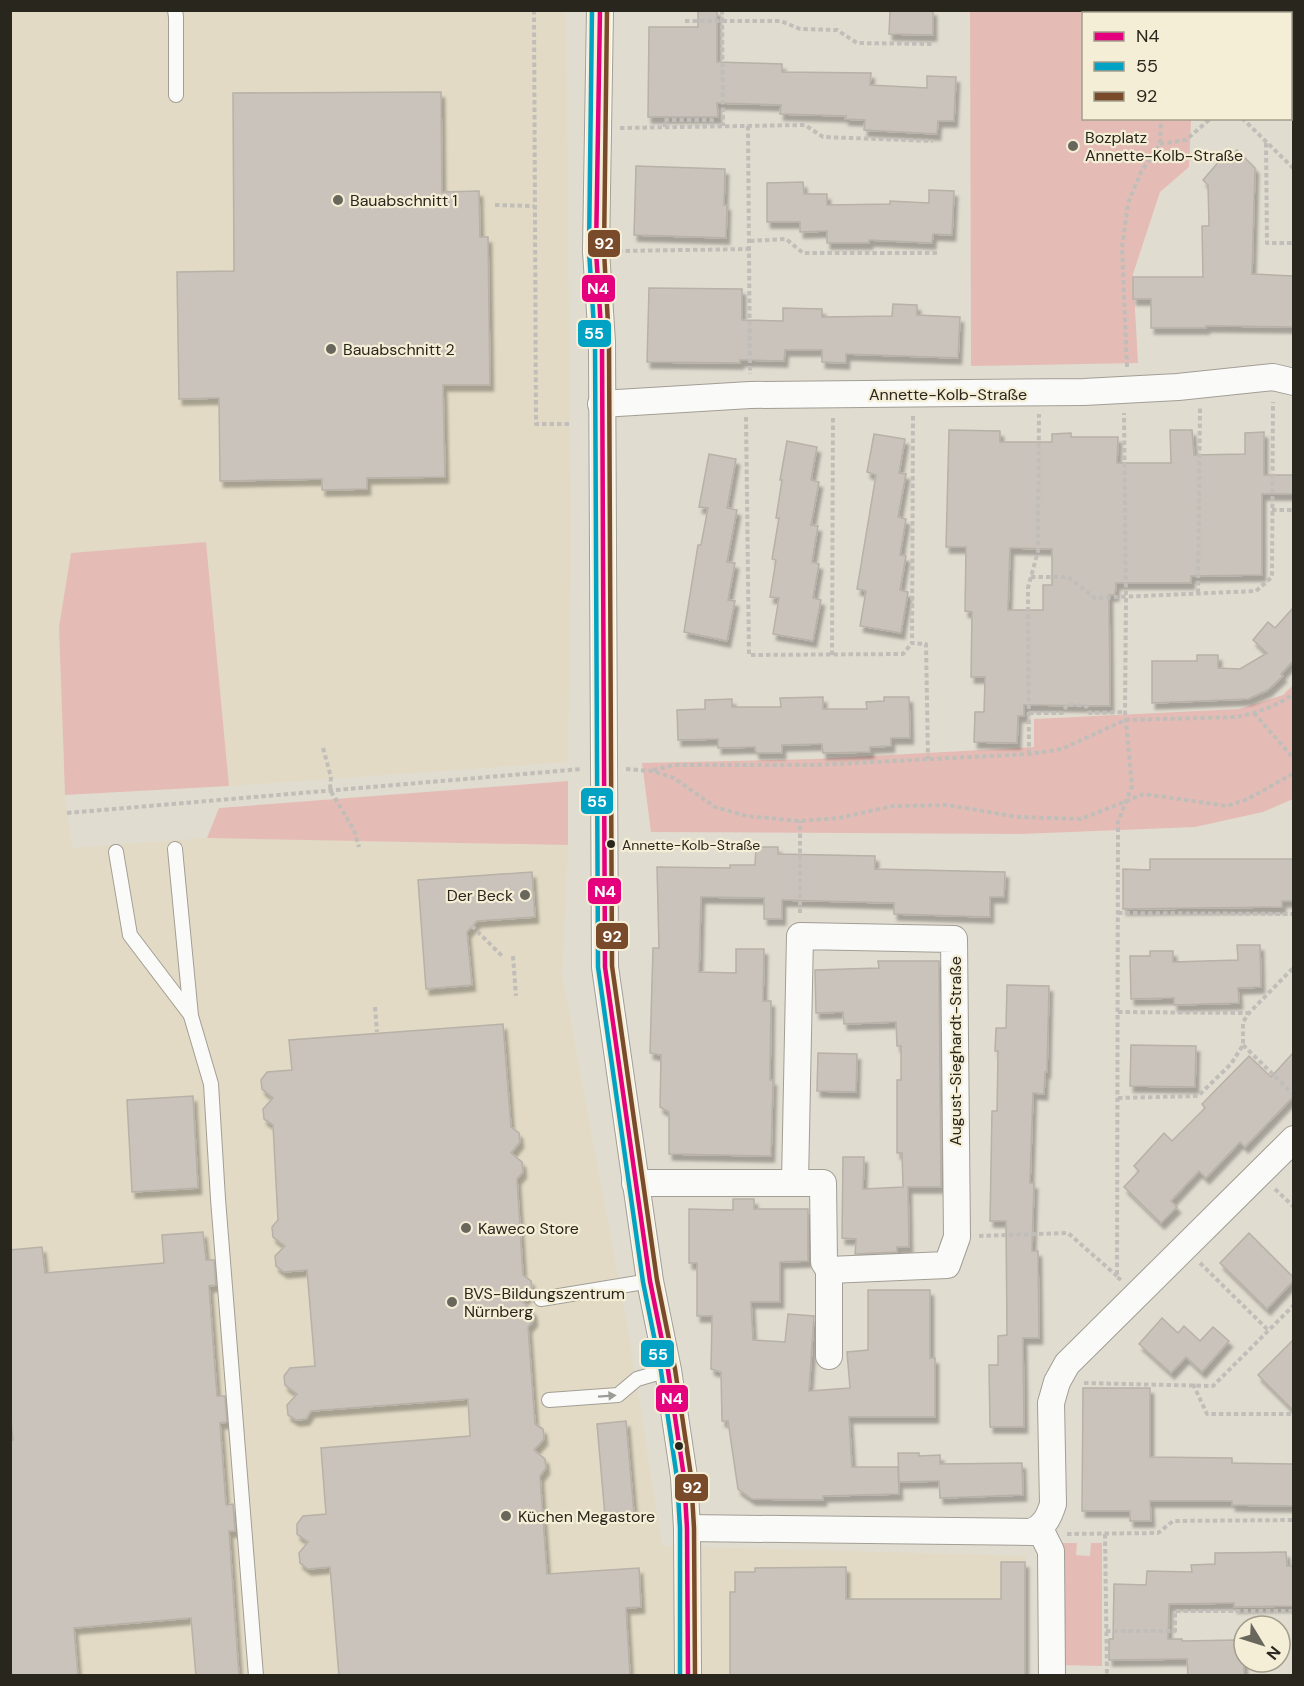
<svg xmlns="http://www.w3.org/2000/svg" width="1304" height="1686" font-family="'DM Sans',sans-serif">
	<defs>
		<filter id="shadow"><feDropShadow dx="3.5" dy="6" stdDeviation="1.5" flood-color="#0004"/></filter>
	</defs>
	<rect width="100%" height="100%" fill="#e1dcd0"/>
	<polygon fill="#e2dac4" points="11,11 566,11 571,539 568,762 229,786 206,542 71,553 59,627 65,795 72,848 207,838 568,845 562,974 630,1342 662,1546 1026,1556 1026,1675 11,1676"/>
	<g fill="#e5bcb5">
		<polygon points="970,11 1182,11 1183,13 1084,14 1084,118 1191,119 1189,167 1160,192 1133,274 1138,363 971,366"/>
		<polygon points="206,542 229,786 65,795 59,627 71,553"/>
		<polygon points="1293,685 1293,799 1263,812 1195,827 1021,834 651,832 642,763 816,759 1034,747 1034,719 1239,709 1283,695"/>
		<polygon points="568,781 568,845 207,838 219,808"/>
		<polygon points="1060,1543 1077,1543 1076,1555 1090,1556 1091,1543 1102,1543 1102,1666 1059,1665"/>
	</g>
	<g fill="#c9c3bb" stroke="#b7b1a8" stroke-width="1.5" fill-rule="evenodd" filter="url(#shadow)">
		<polygon points="698,10 717,10 717,62 782,64 782,72 871,73 870,85 927,88 927,76 956,77 954,121 938,121 937,134 864,130 865,120 845,119 846,116 780,114 781,105 717,103 718,117 648,117 649,27 698,27"/>
		<polygon points="890,10 933,10 933,35 889,34"/>
		<polygon points="441,92 442,192 479,191 480,237 488,237 490,385 443,385 445,477 367,478 367,489 322,490 322,479 220,481 219,398 179,399 177,272 234,271 233,93"/>
		<polygon points="1237,150 1255,168 1252,274 1293,276 1293,327 1221,326 1206,326 1206,328 1151,328 1151,299 1133,299 1133,277 1203,277 1202,226 1209,226 1208,185 1203,180 1221,159 1226,162"/>
		<polygon points="636,166 725,169 724,205 727,205 726,238 634,235"/>
		<polygon points="803,182 804,194 827,194 827,205 890,204 890,201 929,203 929,190 954,191 952,235 933,234 932,243 869,240 869,243 827,243 827,231 800,232 800,222 767,222 767,183"/>
		<polygon points="649,288 742,289 742,320 783,321 783,308 822,309 822,317 892,316 893,304 917,305 917,315 960,317 958,358 846,354 846,363 822,362 822,350 785,350 784,361 740,360 740,363 647,362"/>
		<path d="M949 430 1000 431V442H1052V434L1071 433V437H1118L1117 463H1171L1170 430H1192L1194 455 1245 454V433L1264 432V475H1293V494H1262V575L1191 576V583H1116L1115 595H1109L1110 706 1024 705V716H1018L1017 743 974 742 975 712H984L985 677H971L972 612 965 611 966 547H946ZM1010 548 1052 549V585H1043V610H1008Z"/>
		<polygon points="874,434 905,439 899,473 906,474 898,517 906,519 900,555 906,556 900,590 908,592 901,633 860,626 866,591 857,589 876,475 867,472"/>
		<polygon points="787,441 817,447 811,480 819,482 811,525 818,526 812,562 819,564 813,598 821,600 813,641 773,634 779,598 770,597 776,560 772,559 779,518 776,518 782,480 780,480"/>
		<polygon points="709,454 736,459 727,508 737,510 727,562 735,563 728,600 735,601 727,641 684,632 698,545 701,545 708,508 699,507"/>
		<polygon points="1293,608 1293,661 1281,674 1283,676 1268,690 1248,699 1152,703 1152,661 1197,661 1197,655 1218,655 1218,668 1240,669 1267,653 1253,640 1268,622 1275,628"/>
		<polygon points="823,697 823,709 867,709 866,702 884,701 884,697 909,697 910,738 891,738 891,746 870,747 870,752 823,753 822,744 782,745 782,753 756,753 755,747 718,748 718,739 678,740 677,710 705,709 705,700 732,699 732,707 781,707 780,698"/>
		<polygon points="756,847 778,847 778,854 875,856 875,869 1005,872 1004,897 990,897 990,917 894,914 894,903 782,900 782,919 764,919 764,898 701,897 699,972 736,973 736,949 764,949 763,1001 771,1001 770,1080 773,1080 771,1156 669,1154 669,1112 660,1107 661,1055 650,1053 653,948 659,948 657,867 730,868 730,865 755,865"/>
		<polygon points="1150,859 1293,859 1293,901 1282,901 1282,907 1123,909 1123,869 1150,870"/>
		<polygon points="532,872 535,917 477,921 467,932 472,985 426,989 418,880"/>
		<polygon points="1237,945 1260,945 1261,987 1238,988 1239,1003 1174,1005 1174,998 1131,999 1130,956 1150,956 1150,951 1173,951 1173,962 1238,960"/>
		<polygon points="878,961 939,961 941,1187 908,1187 909,1247 897,1247 897,1252 855,1254 856,1239 842,1238 843,1157 864,1157 863,1189 903,1187 902,1153 897,1153 897,1080 901,1080 901,1046 897,1046 896,1022 844,1024 843,1012 816,1013 815,970 879,968"/>
		<polygon points="1007,985 1049,986 1047,1072 1045,1072 1044,1094 1033,1093 1030,1183 1034,1183 1032,1251 1038,1251 1039,1338 1023,1338 1024,1427 990,1427 989,1365 998,1365 998,1336 1007,1335 1006,1221 990,1221 992,1111 997,1111 998,1051 995,1051 996,1028 1006,1028"/>
		<polygon points="503,1024 511,1127 519,1133 520,1142 511,1153 522,1162 523,1172 517,1179 523,1275 531,1281 532,1291 522,1301 533,1311 534,1320 528,1327 535,1424 543,1429 544,1439 534,1450 545,1459 546,1468 540,1476 547,1574 639,1568 641,1607 626,1608 630,1676 339,1676 330,1567 308,1569 300,1563 299,1553 308,1542 297,1534 297,1524 303,1516 326,1514 321,1448 470,1436 468,1399 311,1411 306,1419 296,1420 288,1415 287,1405 297,1394 285,1385 284,1376 290,1368 315,1366 307,1270 284,1272 276,1266 275,1256 285,1246 273,1237 272,1227 278,1220 273,1125 264,1119 263,1109 273,1098 262,1089 261,1080 267,1072 292,1070 289,1040"/>
		<polygon points="1131,1045 1196,1046 1195,1087 1130,1086"/>
		<polygon points="818,1053 857,1054 856,1092 817,1091"/>
		<polygon points="1293,1053 1293,1097 1245,1147 1240,1142 1206,1178 1199,1171 1171,1201 1177,1207 1161,1223 1124,1187 1139,1171 1134,1166 1164,1133 1172,1141 1205,1108 1202,1104 1249,1056 1271,1077"/>
		<polygon points="193,1096 198,1188 132,1192 127,1100"/>
		<polygon points="733,1199 754,1199 754,1209 808,1209 808,1261 780,1262 780,1302 751,1302 753,1340 785,1342 788,1314 814,1316 809,1391 850,1388 847,1352 868,1350 868,1290 930,1290 930,1358 935,1358 935,1417 849,1417 852,1467 898,1467 899,1494 823,1496 823,1500 752,1499 738,1489 728,1421 722,1421 721,1372 711,1369 712,1316 697,1316 697,1263 689,1263 689,1209 733,1210"/>
		<polygon points="203,1232 206,1260 214,1260 216,1285 209,1286 217,1396 225,1396 227,1422 220,1423 226,1505 233,1504 235,1531 229,1531 239,1676 196,1676 191,1618 74,1628 78,1676 10,1676 10,1440 13,1440 10,1411 10,1250 42,1247 45,1273 164,1263 162,1235"/>
		<polygon points="1249,1233 1293,1277 1293,1281 1267,1309 1220,1263"/>
		<polygon points="1162,1318 1178,1333 1184,1326 1200,1341 1213,1327 1229,1341 1202,1372 1186,1357 1171,1373 1139,1344"/>
		<polygon points="1293,1340 1293,1410 1258,1375"/>
		<polygon points="1083,1388 1150,1388 1150,1457 1232,1458 1232,1463 1293,1464 1293,1506 1232,1505 1232,1501 1150,1501 1151,1521 1130,1521 1130,1511 1082,1511"/>
		<polygon points="626,1421 634,1514 605,1516 597,1424"/>
		<polygon points="898,1453 919,1453 919,1456 940,1455 940,1464 1022,1463 1023,1495 940,1498 939,1481 899,1482"/>
		<polygon points="1286,1552 1287,1566 1293,1566 1293,1606 1234,1607 1234,1603 1169,1604 1168,1639 1182,1639 1182,1641 1235,1640 1235,1648 1244,1648 1244,1676 1188,1676 1187,1659 1109,1660 1109,1639 1113,1639 1114,1584 1146,1585 1147,1571 1192,1572 1191,1565 1215,1564 1215,1553"/>
		<polygon points="1001,1562 1025,1562 1025,1676 730,1676 730,1592 735,1592 735,1572 755,1572 755,1568 846,1567 846,1599 1001,1599"/>
	</g>
	<g fill="none" stroke-linecap="round" stroke-linejoin="round">
		<defs>
			<g id="lane">
				<polyline points="175,10 176,17 176,95"/>
				<polyline points="175,849 191,1016 211,1084 218,1199 256,1676"/>
				<polyline points="116,852 130,935 190,1014"/>
				<polyline points="541,1299 650,1281"/>
				<polyline points="549,1400 618,1395 637,1379 668,1370"/>
			</g>
			<g id="street">
				<polyline points="600,10 596,251 602,342 605,967 650,1281 668,1370 684,1477 687,1528 688,1676"/>
				<polyline points="601,404 750,395 1084,392 1178,387 1273,377 1294,382"/>
				<polyline points="795,1182 800,936 954,939 957,1237 947,1265 829,1270"/>
				<polyline points="635,1183 823,1183 824,1262 829,1270 829,1356"/>
				<path d="M687 1528 1031 1532C1044 1527 1049 1517 1053 1504L1051 1403 1057 1382 1067 1364 1294 1139"/>
				<polyline points="1040,1529 1051,1551 1052,1676"/>
			</g>
		</defs>
		<use href="#lane" stroke="#a29e95" stroke-width="16"/>
		<use href="#street" stroke="#a29e95" stroke-width="28"/>
		<g stroke="#c1beb9" stroke-width="4" stroke-dasharray="4.5 3" stroke-linecap="butt">
			<polyline points="534,10 536,424 570,424"/>
			<polyline points="722,10 723,126"/>
			<polyline points="1126,10 1126,14"/>
			<polyline points="685,21 781,21 800,29 837,30 857,43 933,44"/>
			<polyline points="1290,42 1294,39"/>
			<polyline points="1242,118 1294,169"/>
			<polyline points="748,126 750,374"/>
			<polyline points="665,127 664,120 712,120 712,127"/>
			<polyline points="620,128 805,125 823,137 933,141"/>
			<polyline points="1266,143 1267,243 1294,243"/>
			<polyline points="1160,144 1186,140 1211,118"/>
			<polyline points="495,205 534,206"/>
			<polyline points="750,241 786,239 803,253 938,253"/>
			<polyline points="618,251 750,249"/>
			<polyline points="1127,367 1122,248 1128,203 1141,172 1160,144 1161,118"/>
			<polyline points="913,416 912,643 926,644 928,759"/>
			<polyline points="746,417 749,655 903,654 912,643"/>
			<polyline points="1272,510 1294,510"/>
			<polyline points="1031,577 1068,577 1095,598 1256,591 1272,577 1273,402"/>
			<polyline points="1198,593 1200,408"/>
			<polyline points="832,655 833,417"/>
			<polyline points="1029,713 1062,713 1068,704 1086,706 1090,713 1125,712"/>
			<polyline points="1254,713 1294,759"/>
			<polyline points="323,748 331,777 330,790 354,830 359,847"/>
			<polyline points="1029,754 1028,588 1038,551 1039,414"/>
			<polyline points="626,769 652,771 674,778 715,807 747,816 800,821 839,818 893,806 947,805 1018,817 1081,819 1144,794 1227,806 1248,799 1294,773"/>
			<path d="M653 770 674 765H817L1029 754 1062 749 1125 720 1237 717C1255 713 1279 706 1294 693"/>
			<polyline points="67,813 582,769"/>
			<polyline points="800,913 800,821"/>
			<polyline points="1118,913 1294,914"/>
			<polyline points="472,926 502,956"/>
			<polyline points="513,956 516,996"/>
			<polyline points="375,1007 377,1032"/>
			<polyline points="1118,1012 1248,1013"/>
			<polyline points="1243,1045 1294,1095"/>
			<polyline points="1118,1098 1198,1096 1231,1064 1243,1045 1243,1022 1249,1013 1294,967"/>
			<polyline points="1275,1189 1294,1207"/>
			<polyline points="979,1236 1068,1233 1117,1276"/>
			<polyline points="1200,1263 1268,1330"/>
			<polyline points="1121,1280 1117,1277 1118,822 1132,786 1125,712 1126,598 1124,413"/>
			<polyline points="1084,1383 1213,1386 1294,1305"/>
			<polyline points="1193,1384 1207,1414 1294,1414"/>
			<polyline points="1067,1534 1158,1533 1173,1521 1294,1520"/>
			<polyline points="1105,1534 1107,1676"/>
			<polyline points="1106,1631 1175,1631 1175,1611 1294,1611"/>
		</g>
		<use href="#lane" stroke="#fafaf8" stroke-width="14"/>
		<use href="#street" stroke="#fafaf8" stroke-width="26"/>
		<defs>
			<polyline id="bus-1" points="600,10 596,251 602,342 605,967 650,1281 668,1370 684,1477 687,1528 688,1676"/>
			<polyline id="bus-2" points="592,10 589,251 595,342 598,967 643,1282 661,1371 677,1478 680,1528 680,1676"/>
			<polyline id="bus-3" points="607,10 604,251 609,342 612,966 657,1280 675,1369 691,1476 694,1528 695,1676"/>
		</defs>
		<use href="#bus-1" stroke="#f5eed6" stroke-width="9"/>
		<use href="#bus-2" stroke="#f5eed6" stroke-width="9"/>
		<use href="#bus-3" stroke="#f5eed6" stroke-width="9"/>
		<use href="#bus-1" stroke="#e5007d" stroke-width="4.5"/>
		<use href="#bus-2" stroke="#02a2c5" stroke-width="4.5"/>
		<use href="#bus-3" stroke="#7a4b2a" stroke-width="4.5"/>
	</g>
	<defs><path id="oneway-solid" d="M-6-.8H1V-3.2L6.5 0L1 3.2V.8H-6Z" transform="scale(1.5)"/></defs>
	<use fill="#9c9b95" href="#oneway-solid" transform="translate(607 1396) rotate(-4)"/>
	<g fill="#69665c" stroke="#f5eed6" stroke-width="2">
		<circle cx="1073" cy="146" r="6"/>
		<circle cx="338" cy="200" r="6"/>
		<circle cx="331" cy="349" r="6"/>
		<circle cx="525" cy="895" r="6"/>
		<circle cx="466" cy="1228" r="6"/>
		<circle cx="452" cy="1302" r="6"/>
		<circle cx="506" cy="1516" r="6"/>
	</g>
	<g fill="#29261d" stroke="#f5eed6" stroke-width="2">
		<circle cx="611" cy="844" r="5"/>
		<circle cx="679" cy="1446" r="5"/>
	</g>
	<g text-anchor="middle" stroke-width="4.5" stroke-linejoin="round" paint-order="stroke">
		<g font-size="14" fill="#29261d" stroke="#f5eed6" text-anchor="start">
			<text x="622" y="850">Annette-Kolb-Straße</text>
		</g>
		<g font-size="16" fill="#29261d" stroke="#f5eed6" text-anchor="start">
			<text x="1085" y="143">Bozplatz<tspan x="1085" dy="18">Annette-Kolb-Straße</tspan></text>
			<text x="350" y="206">Bauabschnitt 1</text>
			<text x="343" y="355">Bauabschnitt 2</text>
			<text x="513" y="901" text-anchor="end">Der Beck</text>
			<text x="478" y="1234">Kaweco Store</text>
			<text x="464" y="1299">BVS-Bildungszentrum<tspan x="464" dy="18">Nürnberg</tspan></text>
			<text x="518" y="1522">Küchen Megastore</text>
		</g>
		<g font-size="16" fill="#29261d" stroke="#f5eed6">
			<text x="948" y="400">Annette-Kolb-Straße</text>
			<text transform="translate(955 1051) rotate(-90)" y="6">August-Sieghardt-Straße</text>
		</g>
	</g>
	<g stroke="#f5eed6" stroke-width="2">
		<rect x="587" y="229" width="34" height="29" rx="6" fill="#7a4b2a"/>
		<rect x="581" y="274" width="35" height="29" rx="6" fill="#e5007d"/>
		<rect x="577" y="319" width="35" height="29" rx="6" fill="#02a2c5"/>
		<rect x="580" y="787" width="34" height="28" rx="6" fill="#02a2c5"/>
		<rect x="587" y="877" width="35" height="28" rx="6" fill="#e5007d"/>
		<rect x="595" y="922" width="34" height="28" rx="6" fill="#7a4b2a"/>
		<rect x="640" y="1339" width="35" height="29" rx="6" fill="#02a2c5"/>
		<rect x="655" y="1384" width="34" height="29" rx="6" fill="#e5007d"/>
		<rect x="674" y="1473" width="35" height="29" rx="6" fill="#7a4b2a"/>
	</g>
	<g font-size="16" text-anchor="middle" font-weight="bold" fill="#fff">
		<text x="604" y="249">92</text>
		<text x="598" y="294">N4</text>
		<text x="594" y="339">55</text>
		<text x="597" y="807">55</text>
		<text x="605" y="897">N4</text>
		<text x="612" y="942">92</text>
		<text x="658" y="1360">55</text>
		<text x="672" y="1404">N4</text>
		<text x="692" y="1493">92</text>
	</g>
	<rect width="1304" height="1686" fill="none" stroke="#29261d" stroke-width="24"/>
	<rect x="1082" y="12" width="210" height="108" fill="#f5eed6" stroke="#a39e8c" stroke-width="1.5"/>
	<rect x="1094" y="32" width="30" height="9" fill="#e5007d" stroke="#a39e8c" stroke-width="1.5"/>
	<text x="1136" y="42" font-size="18" fill="#29261d">N4</text>
	<rect x="1094" y="62" width="30" height="9" fill="#02a2c5" stroke="#a39e8c" stroke-width="1.5"/>
	<text x="1136" y="72" font-size="18" fill="#29261d">55</text>
	<rect x="1094" y="92" width="30" height="9" fill="#7a4b2a" stroke="#a39e8c" stroke-width="1.5"/>
	<text x="1136" y="102" font-size="18" fill="#29261d">92</text>
	<g transform="translate(1262 1644) rotate(128)"><circle r="28" fill="#f5eed6" stroke="#a39e8c" stroke-width="1.5"/>
	<path d="M0-4.5L10 22L0 15L-10 22Z" fill="#69665c"/>
	<text y="-9" font-size="16" font-weight="bold" text-anchor="middle" fill="#29261d">N</text>
	</g>
</svg>
